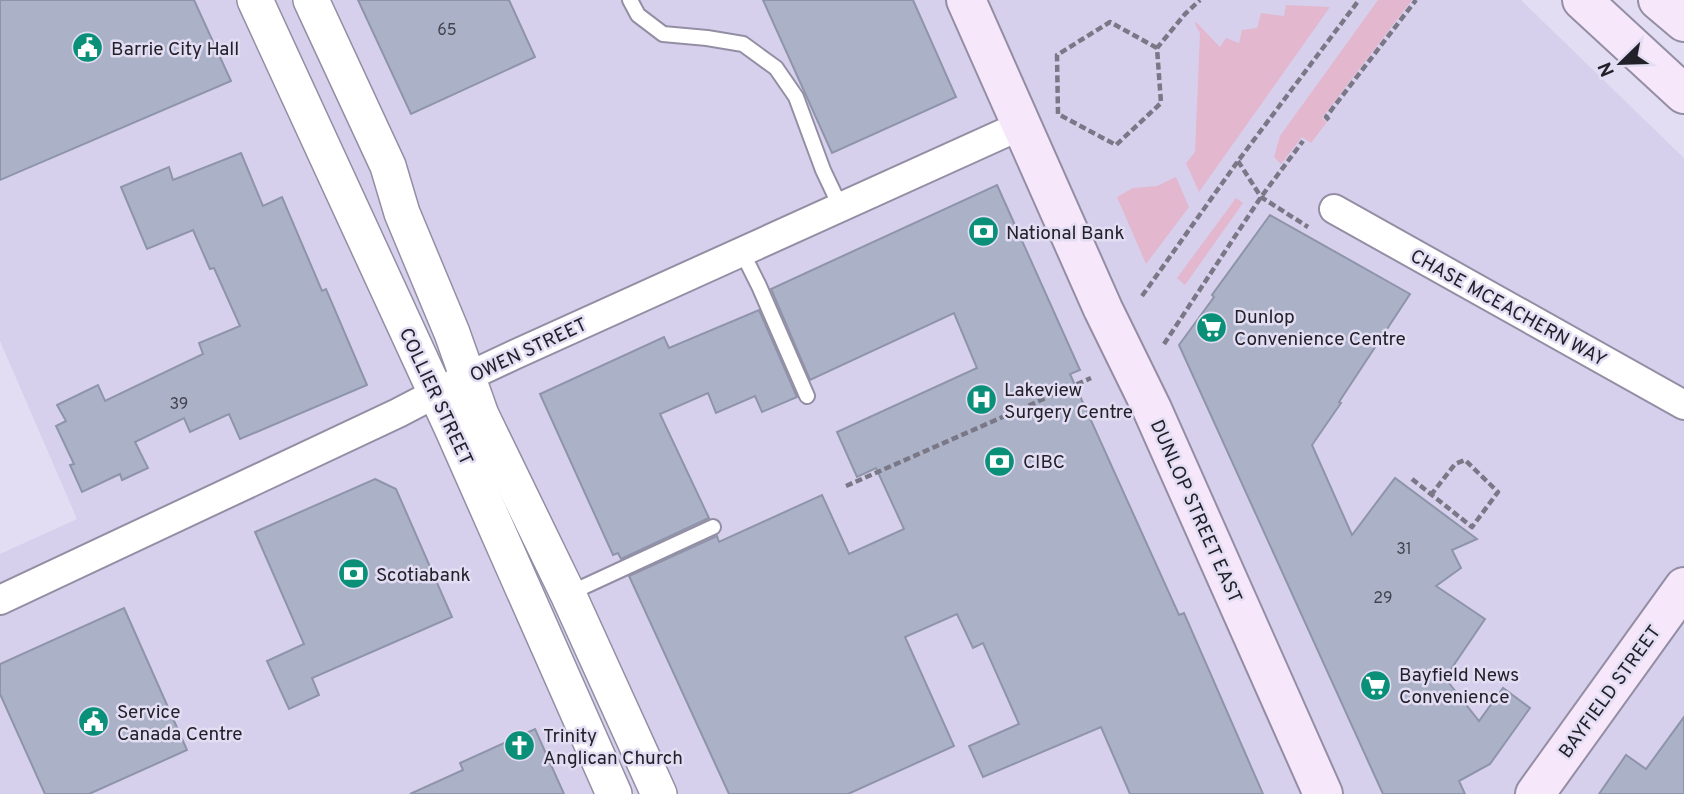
<svg xmlns="http://www.w3.org/2000/svg" width="1684" height="794" font-family="Overpass,sans-serif">
	<rect width="100%" height="100%" fill="#e2ddf3"/>
	<polygon fill="#d7d0ed" points="0,0 1521,0 1684,158 1684,794 0,794 0,554 77,519 0,341"/>
	<g fill="#e3b7ce">
		<polygon points="1378,0 1412,0 1322,118 1327,122 1311,143 1302,137 1281,164 1274,157 1280,136"/>
		<polygon points="1286,5 1330,7 1199,192 1186,163 1195,152 1200,33 1195,24 1196,22 1220,47 1226,38 1239,43 1242,30 1257,28 1261,13 1284,16"/>
		<polygon points="1176,177 1189,207 1146,264 1117,197 1133,188 1157,186"/>
		<polygon points="1236,198 1243,203 1185,285 1177,278"/>
	</g>
	<g fill="#abb2c7" stroke="#8e94a9" stroke-width="2">
		<polygon points="0,0 194,0 231,81 0,180"/>
		<polygon points="358,0 509,0 535,57 411,114"/>
		<polygon points="763,0 913,0 956,97 832,153"/>
		<polygon points="241,153 263,206 282,197 322,291 326,289 367,385 240,439 229,414 190,432 184,418 135,442 148,468 122,480 120,474 82,492 70,465 74,464 56,426 66,421 57,405 98,385 105,401 203,354 199,343 240,326 214,268 210,269 193,230 147,249 121,187 169,167 173,180"/>
		<polygon points="997,185 1080,370 1070,374 1179,615 1184,613 1263,794 1130,794 1101,727 983,777 969,746 1019,724 983,643 973,648 957,614 905,637 954,746 848,794 729,794 629,576 717,536 719,542 822,495 849,554 904,529 876,468 857,477 837,432 977,368 954,313 810,380 771,289"/>
		<polygon points="1270,215 1410,294 1339,402 1341,403 1312,445 1352,535 1395,478 1477,539 1452,550 1461,568 1436,586 1485,619 1445,678 1479,721 1503,688 1530,708 1490,764 1459,781 1465,794 1383,794 1179,345 1214,297 1212,295"/>
		<polygon points="759,310 797,397 762,412 755,396 716,413 708,393 660,414 709,518 621,559 618,553 613,555 540,394 664,337 669,348"/>
		<polygon points="375,479 396,489 452,617 312,678 319,695 289,709 267,661 304,644 255,532"/>
		<polygon points="124,608 187,750 89,794 45,794 0,694 0,664"/>
		<polygon points="1684,717 1684,794 1599,794 1626,755 1646,769"/>
		<polygon points="535,729 564,794 410,794 463,770 460,763"/>
	</g>
	<g fill="none" stroke-linecap="round" stroke-linejoin="round">
		<defs>
			<g id="service">
				<polyline points="630,0 638,15 663,34 707,38 743,44 776,68 796,97 823,170 840,206"/>
				<polyline points="742,252 759,286 807,396"/>
				<polyline points="568,594 713,527"/>
			</g>
			<g id="minor">
				<polyline points="1334,209 1684,405"/>
				<polyline points="0,600 398,413 467,377 516,354 1022,125"/>
			</g>
			<g id="tertiary">
				<polyline points="255,0 453,430 614,794"/>
				<polyline points="311,0 388,166 402,213 452,333 481,415 568,594 659,794"/>
			</g>
			<g id="secondary">
				<polyline points="966,0 1103,309 1152,409 1323,794"/>
				<polyline points="1582,0 1684,94"/>
				<polyline points="1658,0 1684,22"/>
				<polyline points="1535,794 1684,587"/>
			</g>
		</defs>
		<use href="#service" stroke="#938ea3" stroke-width="18"/>
		<use href="#minor" stroke="#938ea3" stroke-width="32"/>
		<use href="#tertiary" stroke="#938ea3" stroke-width="38"/>
		<use href="#secondary" stroke="#938ea3" stroke-width="42"/>
		<g stroke="#7a7786" stroke-width="4.5" stroke-dasharray="7 3.5" stroke-linecap="butt">
			<polyline points="1157,48 1110,22 1057,55 1058,114 1116,145 1161,103 1157,48 1185,14 1200,0"/>
			<polyline points="1329,120 1326,117 1416,0"/>
			<polyline points="1238,161 1261,197 1308,227"/>
			<polyline points="1142,296 1238,161 1359,0"/>
			<polyline points="1164,344 1261,197 1303,141"/>
			<polyline points="1412,479 1472,527 1498,492 1465,460 1455,464 1431,495"/>
			<polyline points="846,486 1091,378"/>
		</g>
		<use href="#service" stroke="#fff" stroke-width="14"/>
		<use href="#minor" stroke="#fff" stroke-width="28"/>
		<use href="#tertiary" stroke="#fff" stroke-width="35"/>
		<use href="#secondary" stroke="#f7e7fa" stroke-width="38"/>
	</g>
	<defs>
		<symbol id="civic-disc" viewBox="-11 -11 22 22"><circle r="9.5" fill="#0a9079" stroke="#e2ddf3"/><path d="M-.6-6.5H3V-4.5H.6V-3L4-1V1h2V6H-6V1h2V-1L-.6-3ZM-1.2 2.5V6h2.4V2.5Z" fill="#fff"/></symbol>
		<symbol id="bank-disc" viewBox="-11 -11 22 22"><circle r="9.5" fill="#0a9079" stroke="#e2ddf3"/><path d="M-6-4H6V4H-6ZM0-2.3a2.3 2.3 0 1 0 0 4.6a2.3 2.3 0 1 0 0-4.6Z" fill="#fff"/></symbol>
		<symbol id="supermarket-disc" viewBox="-11 -11 22 22"><circle r="9.5" fill="#0a9079" stroke="#e2ddf3"/><path d="M-6-5.5h2.5l.6 2H6L4.5 2H-2.5L-4.4-4H-6ZM-1.5 3.2a1.3 1.3 0 1 0 .1 0ZM3 3.2a1.3 1.3 0 1 0 .1 0Z" fill="#fff"/></symbol>
		<symbol id="hospital-disc" viewBox="-11 -11 22 22"><circle r="9.5" fill="#0a9079" stroke="#e2ddf3"/><path d="M-5-5h3v3.5h4V-5h3V5h-3V1.5h-4V5h-3Z" fill="#fff"/></symbol>
		<symbol id="church-disc" viewBox="-11 -11 22 22"><circle r="9.5" fill="#0a9079" stroke="#e2ddf3"/><path d="M-1.2-6h2.4v3.5h3.3v2.4h-3.3V6h-2.4V-.1h-3.3v-2.4h3.3Z" fill="#fff"/></symbol>
	</defs>
	<g fill-rule="evenodd">
		<use href="#civic-disc" x="70" y="30" width="35" height="35"/>
		<use href="#bank-disc" x="966" y="214" width="35" height="35"/>
		<use href="#supermarket-disc" x="1194" y="310" width="35" height="35"/>
		<use href="#hospital-disc" x="964" y="382" width="35" height="35"/>
		<use href="#bank-disc" x="982" y="444" width="35" height="35"/>
		<use href="#bank-disc" x="336" y="556" width="35" height="35"/>
		<use href="#supermarket-disc" x="1358" y="668" width="35" height="35"/>
		<use href="#civic-disc" x="76" y="704" width="35" height="35"/>
		<use href="#church-disc" x="502" y="728" width="35" height="35"/>
	</g>
	<g text-anchor="middle" stroke-width="5" stroke-linejoin="round" paint-order="stroke">
		<g font-size="16" fill="#444450">
			<text x="447" y="35">65</text>
			<text x="179" y="409">39</text>
			<text x="1404" y="554">31</text>
			<text x="1383" y="603">29</text>
		</g>
		<g font-size="19" fill="#222029" stroke="#e2ddf3" text-anchor="start">
			<text x="111" y="55">Barrie City Hall</text>
			<text x="1006" y="239">National Bank</text>
			<text x="1234" y="323">Dunlop<tspan x="1234" dy="22">Convenience Centre</tspan></text>
			<text x="1004" y="396">Lakeview<tspan x="1004" dy="22">Surgery Centre</tspan></text>
			<text x="1023" y="468">CIBC</text>
			<text x="376" y="581">Scotiabank</text>
			<text x="1399" y="681">Bayfield News<tspan x="1399" dy="22">Convenience</tspan></text>
			<text x="117" y="718">Service<tspan x="117" dy="22">Canada Centre</tspan></text>
			<text x="543" y="742">Trinity<tspan x="543" dy="22">Anglican Church</tspan></text>
		</g>
		<g font-size="19" fill="#222029" stroke="#e2ddf3">
			<text transform="translate(1509 307) rotate(29)" y="7">CHASE MCEACHERN WAY</text>
			<text transform="translate(528 349) rotate(-25)" y="7">OWEN STREET</text>
			<text transform="translate(437 396) rotate(65)" y="7">COLLIER STREET</text>
			<text transform="translate(1197 511) rotate(66)" y="7">DUNLOP STREET EAST</text>
			<text transform="translate(1609 691) rotate(-54)" y="7">BAYFIELD STREET</text>
		</g>
	</g>
	<g transform="translate(1621 63) rotate(247)" stroke="#e2ddf3" stroke-width="5" paint-order="stroke">
	<path d="M0-5L12 26L0 18L-12 26Z" fill="#222029"/>
	<text y="-10" font-size="19" font-weight="bold" text-anchor="middle" fill="#222029">N</text>
	</g>
</svg>
